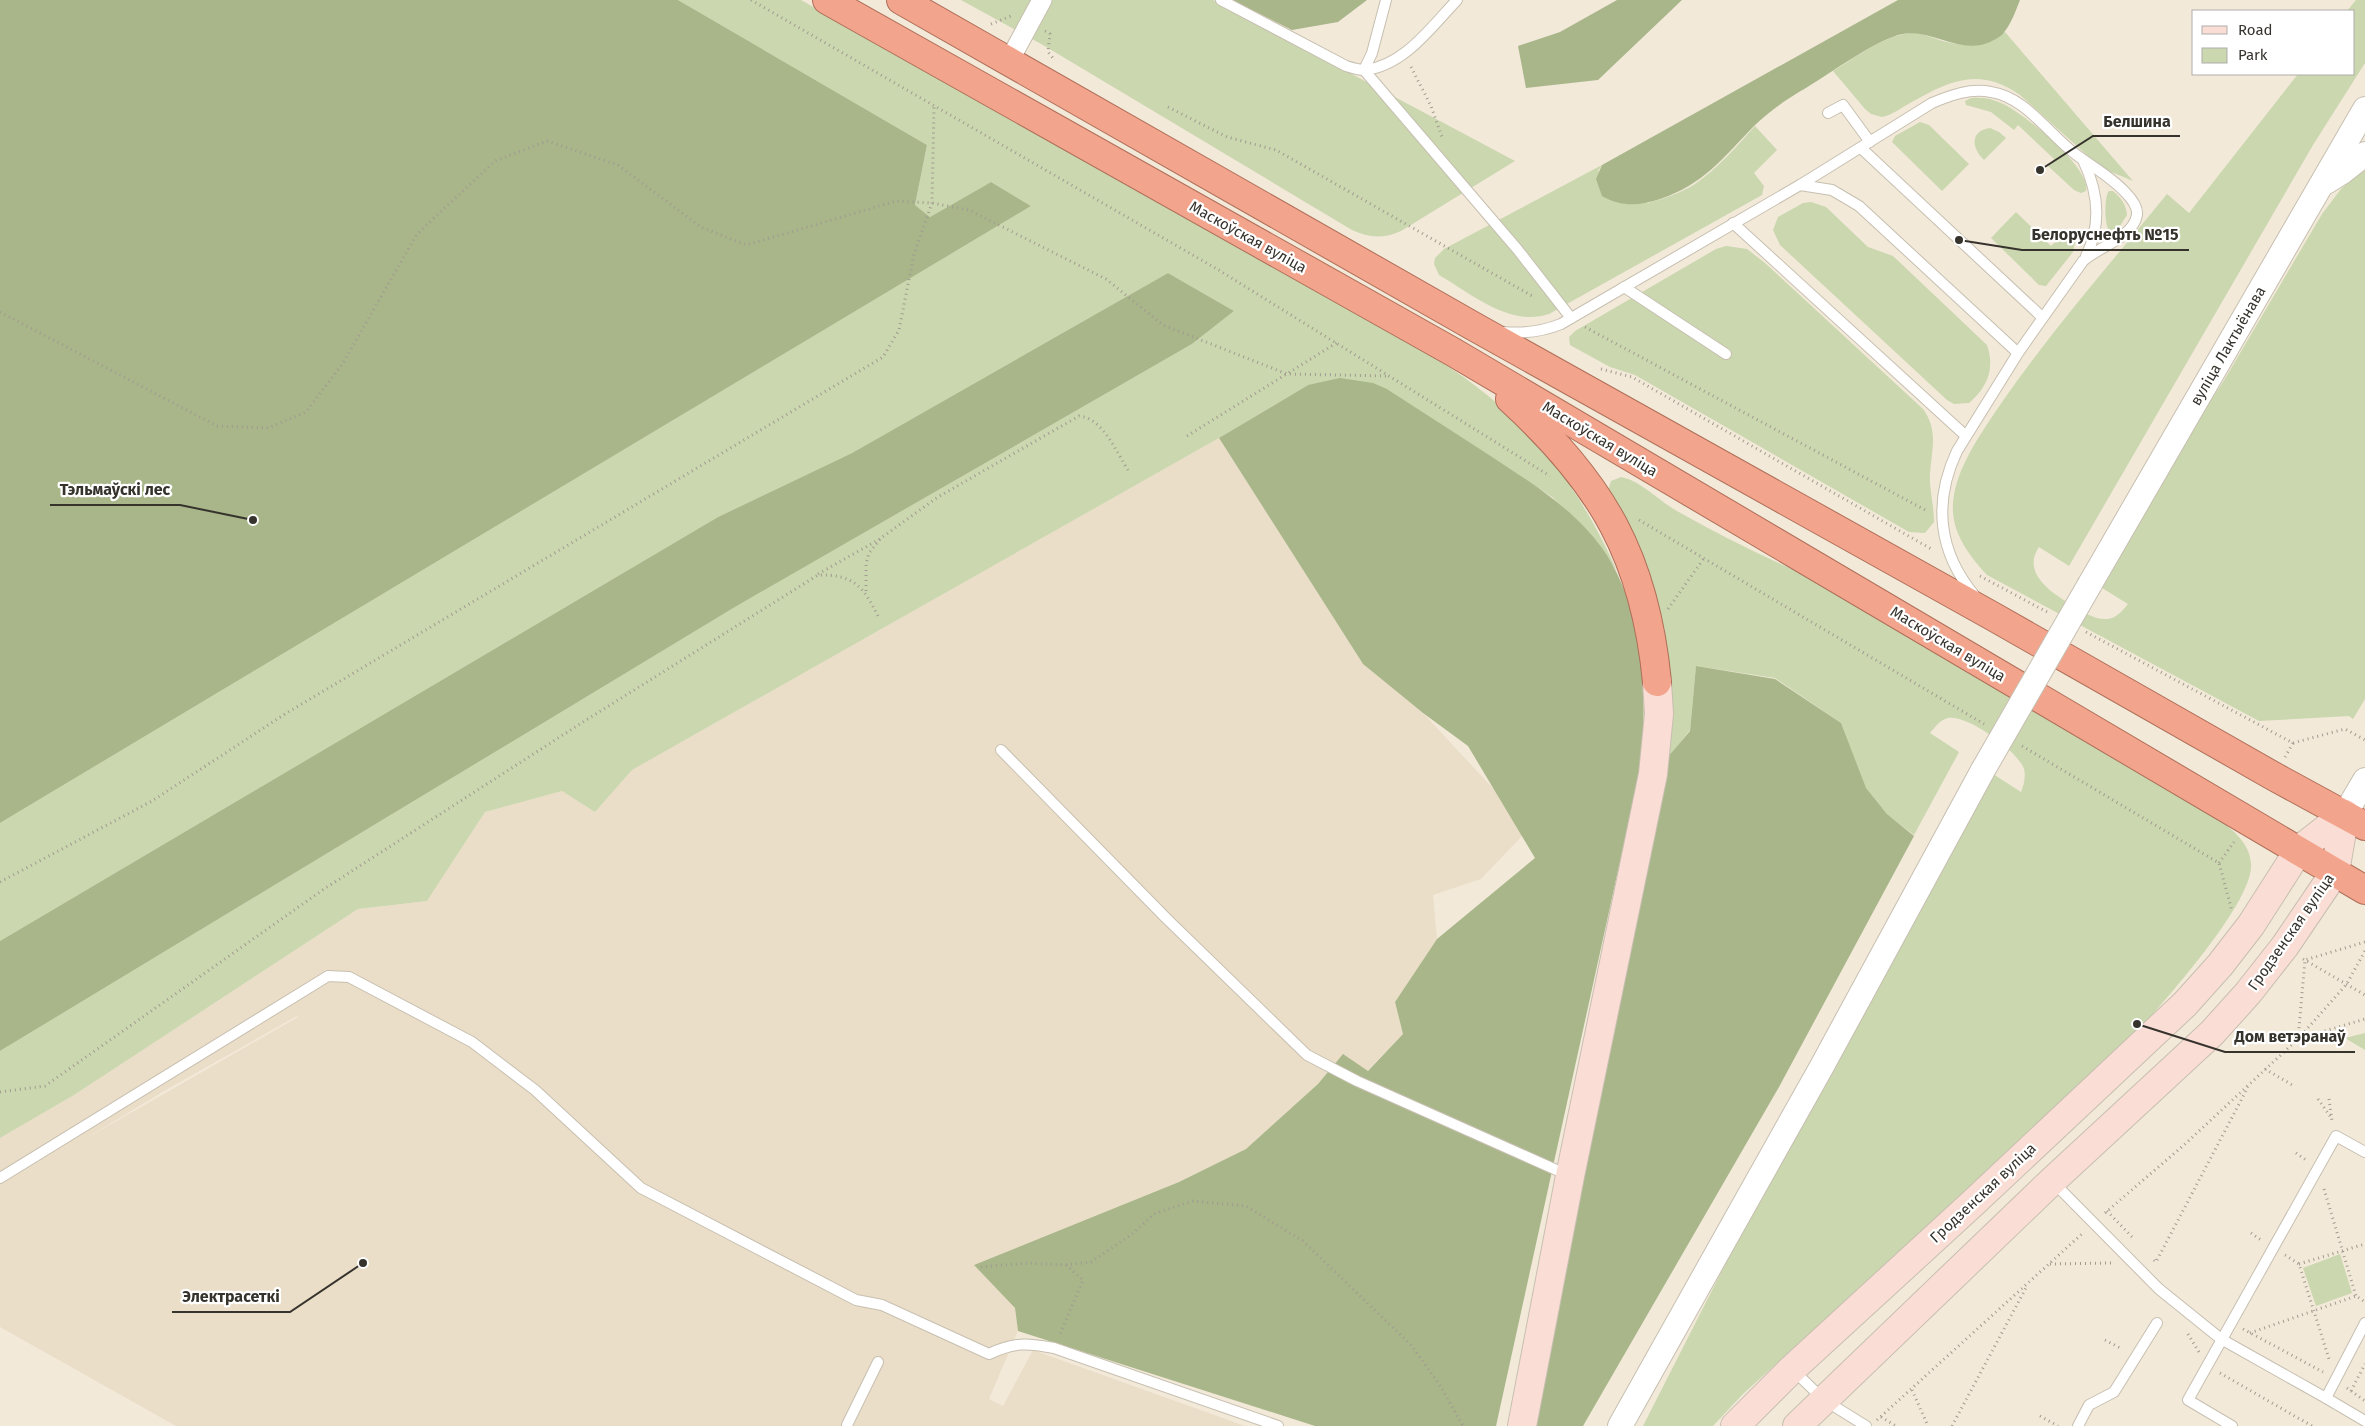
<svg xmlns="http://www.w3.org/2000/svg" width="2365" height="1426" font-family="'Fira Sans',sans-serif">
	<rect width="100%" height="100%" fill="#f2e9d9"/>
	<path fill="#ebdec8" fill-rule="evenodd" d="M1219 438 1363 664 1423 713 1501 797 1523 835 1481 879 1433 895 1437 939 1395 1002 1403 1034 1367 1071 1343 1055 1318 1084 1246 1149 1179 1182 974 1265 1015 1308 1018 1331 989 1399 1003 1406 1033 1350 1245 1426H176L0 1327V1138L74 1095 358 909 427 901 485 812 562 791 595 812 632 770ZM297 1016 298 1017 80 1142 166 1090Z"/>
	<g fill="#cad7af">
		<path d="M678 0H801L1440 361C1525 416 1575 478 1617 571L1589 532 1552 497 1387 389 1308 385 1219 438 632 770 595 812 562 791 485 812 427 901 358 909 74 1095 0 1138V1051L735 607 1192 344 1234 311 1168 273 852 453 718 517 0 941V823L1031 206 991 182 930 217 915 205 927 145Z"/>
		<path d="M961 0H1213L1515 161 1401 231C1383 239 1369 238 1352 230L1043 45Z"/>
		<path d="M2356 0H2365V63L2313 145 2069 566 2039 547C2021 573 2052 593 2072 605 2082 611 2094 620 2107 619 2116 619 2123 610 2128 604L2094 583 2138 510 2223 382 2322 214 2341 189 2365 167V699L2353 719 2349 716 2259 721 1987 575C1966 552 1948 528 1954 495 1960 462 1982 432 2000 405 2051 331 2111 263 2167 194L2189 213 2298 74H2354V11H2347Z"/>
		<path d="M2005 32 2133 181 2109 171 2089 157 2020 95C1979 66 1949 81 1910 103 1901 108 1892 115 1882 117L1871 114 1865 109 1833 71C1856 57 1882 37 1909 33 1922 32 1934 39 1947 42 1965 47 1991 44 2005 32Z"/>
		<path d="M1971 98C1982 97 1991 98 2001 103 2021 111 2092 168 2086 191L2081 193 2074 190 2048 166 2054 159 2018 125 2014 130 1991 112 1966 105 1965 101Z"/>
		<polygon points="1920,122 1929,125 1969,164 1942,191 1892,142 1895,136"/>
		<path d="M1755 126 1777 150 1754 173 1764 186 1762 195 1549 314C1509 327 1472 294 1439 275L1434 264 1435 258 1444 249 1602 165 1598 171 1648 203C1665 198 1681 193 1695 184 1717 169 1737 146 1755 126Z"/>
		<path d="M1990 128 1999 132 2006 138 1984 160C1972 149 1969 131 1990 128Z"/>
		<path d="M2109 191H2113C2121 198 2126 204 2127 215L2120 226 2110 232C2104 227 2104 196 2109 191Z"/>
		<path d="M1811 202 1826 207 1868 247 1893 256 1987 345C1995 368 1988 387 1969 403L1954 404 1947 400 1780 245 1773 230 1778 217 1803 203Z"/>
		<polygon points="2016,212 2051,246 2067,232 2071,232 2076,238 2073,252 2046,286 2039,285 1991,238"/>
		<path d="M1726 246 1747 249 1765 263 1923 409C1941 434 1929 455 1930 483 1931 496 1934 509 1934 522L1925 533 1909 532 1635 375 1610 367 1570 345 1569 337 1575 331 1716 249Z"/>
		<path d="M1621 477C1641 481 1659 501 1677 511 1723 537 1770 560 1819 581L2225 824C2238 835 2250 846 2251 864 2254 905 2151 1016 2122 1049L1743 1394 1713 1426H1643L1790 1137 1993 774 2021 792C2024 784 2026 777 2024 769 2018 751 1967 714 1948 718 1940 720 1935 727 1930 733L1959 752 1914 835 1888 815 1864 786 1841 723 1775 678 1696 666 1690 730 1667 759 1608 490 1611 481Z"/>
		<polygon points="2365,1033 2365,1050 2345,1038"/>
		<polygon points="2340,1254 2352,1293 2316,1306 2303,1268"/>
	</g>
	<g fill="#a8b68a">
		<polygon points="0,0 678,0 927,145 915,205 930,217 991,182 1031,206 0,823"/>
		<polygon points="1232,0 1367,0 1338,22 1292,30"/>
		<polygon points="1617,0 1682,0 1598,80 1526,88 1518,46 1560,32"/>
		<path d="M1898 0H2020C2016 10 2012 22 2005 31 2002 36 1996 39 1990 42 1958 56 1930 26 1898 35 1870 44 1832 72 1806 88 1788 98 1770 111 1754 126 1724 157 1703 185 1660 199 1639 206 1621 207 1602 196L1596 179 1602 165Z"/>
		<polygon points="1168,273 1234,311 1192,344 735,607 0,1051 0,941 718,517 852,453"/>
		<path d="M1340 378 1373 383 1387 389C1421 411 1455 433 1489 455 1530 482 1573 508 1602 548 1645 608 1649 704 1639 775L1496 1426H1315L1018 1331 1015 1308 974 1265 1179 1182 1246 1149 1318 1084 1343 1054 1368 1071 1403 1034 1395 1002 1437 939 1535 858 1468 746 1423 713 1363 664 1219 438 1308 385Z"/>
		<polygon points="1696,666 1775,679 1841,723 1866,788 1887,814 1914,836 1779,1087 1583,1426 1536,1426 1578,1200 1667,758 1690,731"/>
	</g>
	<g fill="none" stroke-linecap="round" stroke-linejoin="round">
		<defs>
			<g id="service">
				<path d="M1221 0 1346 66C1352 68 1359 70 1365 70 1404 66 1432 26 1457 0"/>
				<polyline points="1386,0 1372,53 1364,70 1518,250 1571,318"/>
				<polyline points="1828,113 1843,105 1870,142"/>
				<polyline points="1861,148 2042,317"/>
				<path d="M2083 160C2098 191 2102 224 2086 256"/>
				<polyline points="1800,185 1832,190 1859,206 2018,353"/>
				<polyline points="1733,223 1966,436"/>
				<polyline points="1624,287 1726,354"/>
				<path d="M1503 332C1524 334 1541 332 1561 324L1800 185 1932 103C1951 95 1970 88 1991 92 2025 97 2048 133 2074 153 2091 166 2110 176 2125 192 2131 198 2138 206 2137 215 2133 238 2098 247 2083 261L2018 353 1957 451C1933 502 1938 552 1975 596"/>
				<polyline points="1001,750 1167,919 1307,1055 1357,1081 1570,1176"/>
				<path d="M0 1178 328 976 349 977 472 1042 535 1090 641 1188 856 1300 882 1305 989 1354C1014 1342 1027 1343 1054 1348L1278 1426"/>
				<polyline points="2053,1182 2159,1289 2221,1339 2326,1398 2365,1323"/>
				<polyline points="1792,1369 1824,1400 1866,1426"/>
				<polyline points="2326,1398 2365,1421"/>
				<polyline points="847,1425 878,1362"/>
				<polyline points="2078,1426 2089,1405 2114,1392 2157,1323"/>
				<polyline points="2232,1426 2188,1400 2336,1136 2365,1152"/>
			</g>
			<polyline id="minor" points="1009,61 1042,0"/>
			<g id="tertiary">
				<polyline points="2326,182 2342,172 2365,154"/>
				<polyline points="2090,584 2365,109"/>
				<polyline points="2345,814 2365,780"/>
				<polyline points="1620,1426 1821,1068 1983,770"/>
			</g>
			<g id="secondary">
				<polyline points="1522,1426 1570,1176 1653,774 1659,714 1657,682"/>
				<polyline points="1735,1426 1792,1369 1973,1203 2185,1004 2220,965 2251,925 2299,850 2345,814"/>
				<polyline points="1797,1426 2052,1181 2212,1033 2248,993 2285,946 2335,872 2345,814"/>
			</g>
			<g id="trunk">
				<polyline points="827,0 1453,352 2365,890"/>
				<polyline points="901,0 1473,326 1994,617 2275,777 2365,826"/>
				<path d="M1510 399C1602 483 1645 557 1657 682"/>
			</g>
		</defs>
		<use href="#service" stroke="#c7bfb0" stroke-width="12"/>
		<use href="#minor" stroke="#c7bfb0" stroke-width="21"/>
		<use href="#tertiary" stroke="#c7bfb0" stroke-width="26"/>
		<use href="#secondary" stroke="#c7bfb0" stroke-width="30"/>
		<use href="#trunk" stroke="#ae6e58" stroke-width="30"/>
		<g stroke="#a29b90" stroke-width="3" stroke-dasharray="1 4" stroke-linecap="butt">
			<polyline points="751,0 1217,269 1550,476"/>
			<polyline points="991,24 1011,16"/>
			<polyline points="1045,31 1050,34 1048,52 1053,58"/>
			<polyline points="1411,67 1431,106 1442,137"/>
			<polyline points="1168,107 1227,137 1276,150 1534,297"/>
			<polyline points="0,312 217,426 268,428 306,412 343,363 417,234 495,161 547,141 618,165 701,227 746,245 896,201 932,203 969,210 1106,279 1163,325 1287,374 1390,376"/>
			<polyline points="1585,327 1927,511"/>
			<polyline points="1601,369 1632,377 1933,550"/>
			<polyline points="1187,436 1338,342"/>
			<polyline points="1639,520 1984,724"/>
			<polyline points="818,574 880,539"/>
			<polyline points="1980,576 2049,613"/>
			<path d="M866 591V564L869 553 881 538 938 497 1079 416C1103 418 1116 452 1128 470"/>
			<polyline points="1668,609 1704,558"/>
			<polyline points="2086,632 2293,743 2345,729 2365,740"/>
			<polyline points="2022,746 2219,863 2232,911"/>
			<polyline points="2285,757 2293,743"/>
			<polyline points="2219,863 2234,842"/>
			<polyline points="0,882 152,801 285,714 883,357 899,330 914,254 932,203 934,107"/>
			<polyline points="2365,942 2305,960 2298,1039 2365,1019"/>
			<polyline points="2303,959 2365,995"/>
			<polyline points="2265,1069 2294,1086"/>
			<path d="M0 1092 45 1086 324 889 583 722 818 575C853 574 863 586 878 616"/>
			<polyline points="2318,1099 2332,1119"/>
			<polyline points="2329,1099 2332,1121"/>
			<polyline points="2296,1153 2306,1160"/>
			<polyline points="2324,1189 2356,1296"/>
			<polyline points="2107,1211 2134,1239"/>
			<polyline points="2105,1213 2184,1145 2298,1039 2346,985 2365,951"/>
			<polyline points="2251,1233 2261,1240"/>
			<polyline points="2285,1255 2299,1264 2329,1359"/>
			<polyline points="2154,1260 2156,1262 2248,1087"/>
			<polyline points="2050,1264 2112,1263"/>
			<polyline points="2299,1264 2365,1244"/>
			<polyline points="1066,1265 1091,1262 1131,1235 1154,1214 1192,1201 1246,1206 1303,1241 1411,1345 1441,1387 1463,1426"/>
			<polyline points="981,1267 1027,1263 1066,1265 1083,1280 1060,1334"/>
			<polyline points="2243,1329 2323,1372"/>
			<polyline points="2250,1333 2356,1296 2365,1302"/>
			<polyline points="2188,1334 2199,1352"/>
			<polyline points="2105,1340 2122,1349"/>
			<polyline points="2220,1373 2312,1426"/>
			<polyline points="2347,1388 2365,1401"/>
			<polyline points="1912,1390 1928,1426"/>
			<polyline points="2351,1391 2365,1364"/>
			<polyline points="2040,1416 2058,1426"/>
			<polyline points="1881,1417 1896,1426"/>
			<polyline points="1877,1420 2083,1233"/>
			<polyline points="1952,1426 2027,1286"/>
		</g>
		<use href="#service" stroke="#fff" stroke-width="10"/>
		<use href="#minor" stroke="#fff" stroke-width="19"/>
		<use href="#tertiary" stroke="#fff" stroke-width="24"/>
		<use href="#secondary" stroke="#faddd4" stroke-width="28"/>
		<use href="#trunk" stroke="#f2a48c" stroke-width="28"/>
		<defs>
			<polyline id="tertiary-bridge" points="1983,770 2090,584"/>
		</defs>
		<use href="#tertiary-bridge" stroke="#c7bfb0" stroke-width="26" stroke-linecap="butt"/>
		<use href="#tertiary-bridge" stroke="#fff" stroke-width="24"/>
	</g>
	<g text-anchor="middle" stroke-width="4.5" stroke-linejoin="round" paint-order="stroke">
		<g font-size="15" fill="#36332d" stroke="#fff">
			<text transform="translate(1248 237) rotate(29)" y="5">Маскоўская вуліца</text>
			<text transform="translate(2228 346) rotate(-60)" y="5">вуліца Лактыёнава</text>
			<text transform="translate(1600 439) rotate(31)" y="5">Маскоўская вуліца</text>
			<text transform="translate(1948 644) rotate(31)" y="5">Маскоўская вуліца</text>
			<text transform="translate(2291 932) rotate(-55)" y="5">Гродзенская вуліца</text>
			<text transform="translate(1983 1193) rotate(-43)" y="5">Гродзенская вуліца</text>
		</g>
	</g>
	<path fill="none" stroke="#36332d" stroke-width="2" d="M2040 170L2093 136H2180M1959 240L2022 250H2189M253 520L180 505H50M2137 1024L2225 1052H2355M363 1263L290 1312H172"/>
	<g fill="#36332d" stroke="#fff" stroke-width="2">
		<circle cx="2040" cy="170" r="5"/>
		<circle cx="1959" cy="240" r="5"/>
		<circle cx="253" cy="520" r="5"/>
		<circle cx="2137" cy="1024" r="5"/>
		<circle cx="363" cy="1263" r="5"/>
	</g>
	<g font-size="16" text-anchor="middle" font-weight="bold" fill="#36332d" stroke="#fff" stroke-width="4.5" stroke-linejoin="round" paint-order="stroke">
		<text x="2137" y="127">Белшина</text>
		<text x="2105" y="240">Белоруснефть №15</text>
		<text x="115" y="495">Тэльмаўскі лес</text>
		<text x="2290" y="1042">Дом ветэранаў</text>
		<text x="231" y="1302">Электрасеткі</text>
	</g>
	<rect x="2192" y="10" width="162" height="65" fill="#ffffff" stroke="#afadab"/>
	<rect x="2202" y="26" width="25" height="8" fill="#faddd4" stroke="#afadab"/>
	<text x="2238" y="35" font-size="15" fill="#36332d">Road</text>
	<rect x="2202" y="48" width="25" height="15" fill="#cad7af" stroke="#afadab"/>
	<text x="2238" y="60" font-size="15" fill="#36332d">Park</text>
</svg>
